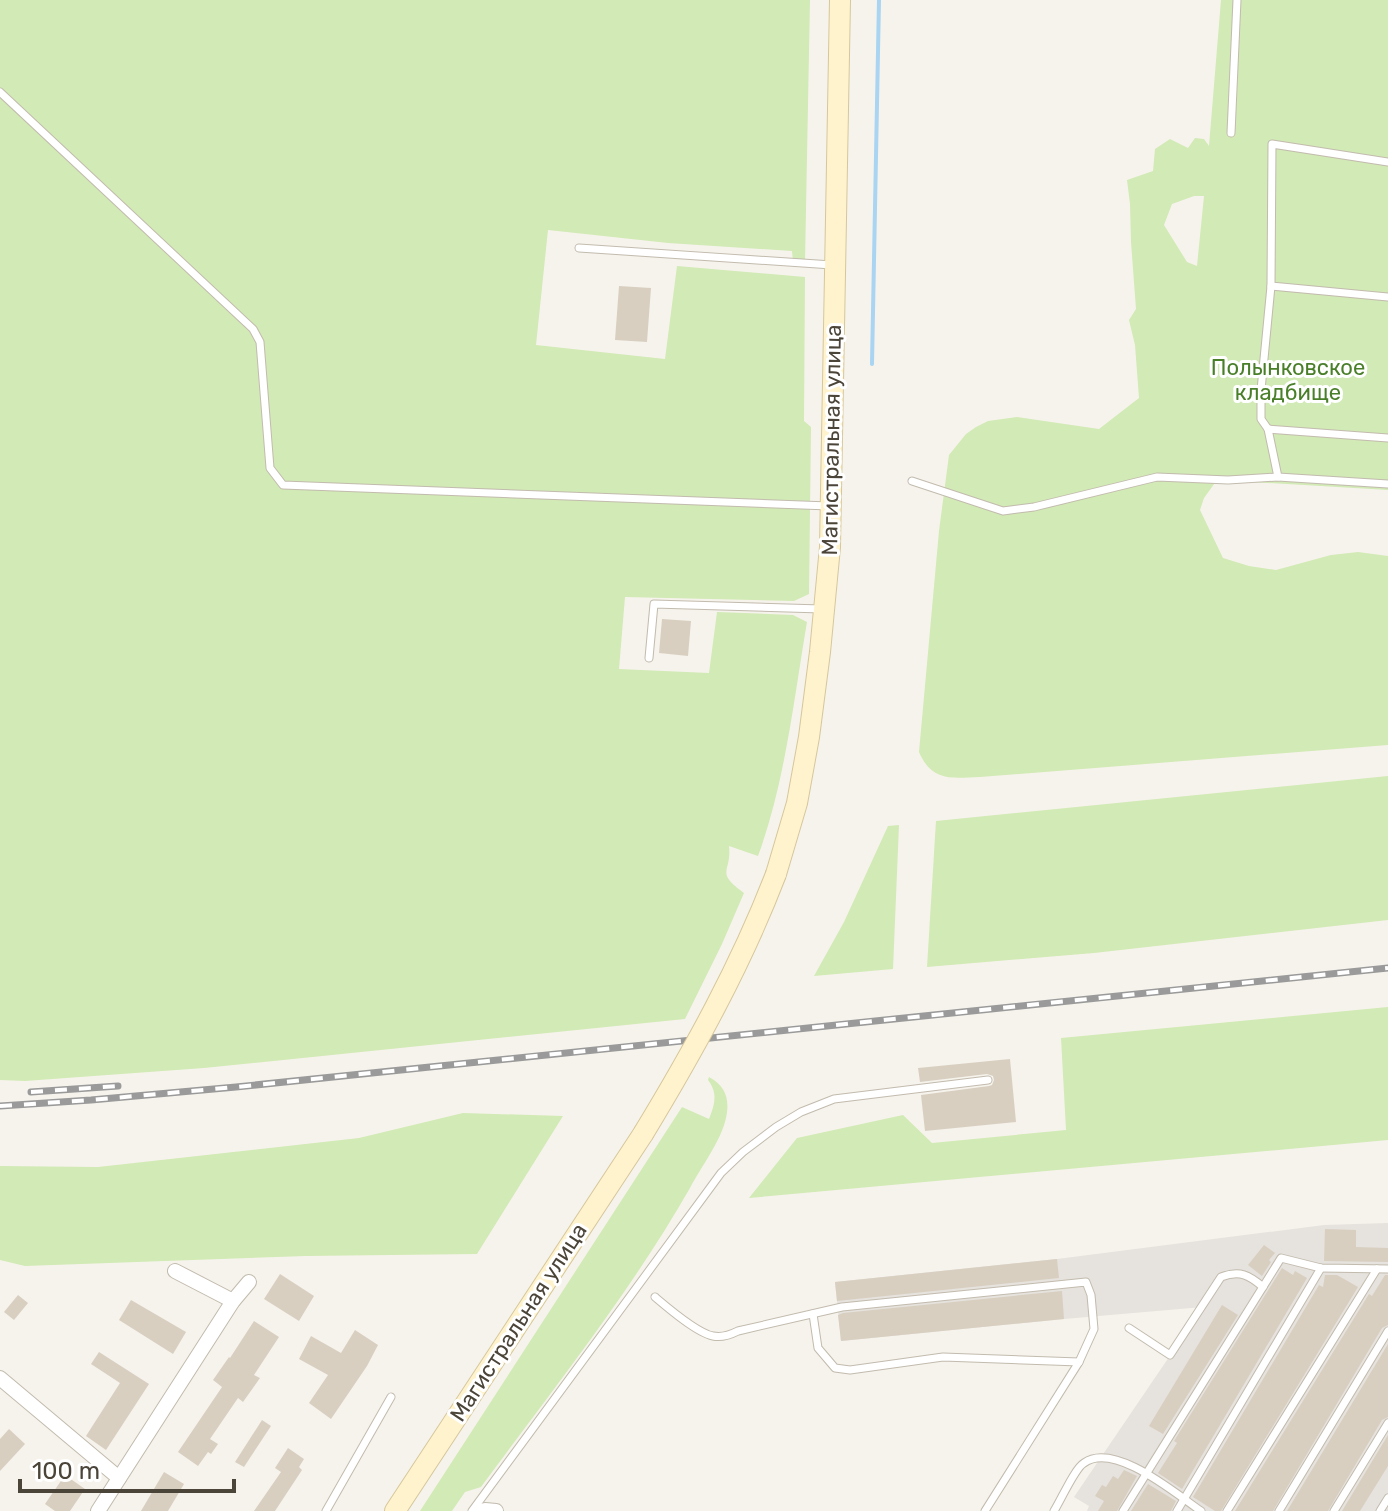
<svg xmlns="http://www.w3.org/2000/svg" width="1388" height="1511" font-family="Rubik,sans-serif">
	<rect width="100%" height="100%" fill="#f6f3ec"/>
	<polygon fill="#e6e2dd" points="1388,1223 1388,1511 1087,1511 1089,1506 1074,1497 1203,1307 1064,1319 841,1341 835,1282 1057,1259 1324,1225"/>
	<g fill="#d2eab5" fill-rule="evenodd">
		<path d="M0 0H810L805 262 793 261 792 251 668 243 548 230 536 345 665 359 677 266 805 277 804 421 811 427 809 594 794 601 625 597 619 669 709 673 717 612 793 615 807 622C794 698 785 783 758 856L729 846C732 873 714 871 744 893L722 944 685 1019 204 1068 25 1081 0 1080Z"/>
		<path d="M1221 0H1388V490L1217 480 1204 498 1200 510 1223 558 1249 566 1276 570 1331 555 1358 552 1388 556V745L980 777C951 778 932 782 919 752L939 531 949 455 966 434 976 427 988 421 1017 417 1099 429 1139 398 1135 345 1129 320 1136 309 1131 242 1130 204 1127 180 1153 171 1155 149 1170 139 1188 148 1195 138 1204 139 1209 146ZM1194 196H1204L1197 266 1187 262 1164 225 1172 204Z"/>
		<polygon points="1388,776 1388,920 1094,953 927,967 936,821"/>
		<polygon points="899,825 893,969 814,976 844,922 888,826"/>
		<polygon points="1388,1007 1388,1140 749,1198 797,1138 903,1115 932,1143 1066,1130 1061,1038"/>
		<path d="M709 1077C726 1086 730 1100 726 1118 721 1141 701 1167 690 1188 630 1293 553 1389 481 1487L465 1492 452 1511H420L682 1107 709 1119C715 1104 718 1093 708 1080Z"/>
		<polygon points="463,1113 563,1116 477,1254 306,1256 25,1266 0,1260 0,1166 98,1167 359,1138"/>
	</g>
	<g fill="none" stroke-linecap="round" stroke-linejoin="round">
		<polyline stroke="#a9d4f2" stroke-width="4" points="872,364 879,0"/>
	</g>
	<g fill="#d8cfc1">
		<polygon points="619,286 651,288 647,342 615,340"/>
		<polygon points="662,619 691,621 688,656 659,653"/>
		<polygon points="1010,1059 1016,1122 925,1131 921,1095 989,1086 992,1085 994,1080 993,1076 987,1074 920,1082 918,1068"/>
		<polygon points="1325,1229 1356,1230 1356,1247 1388,1248 1388,1262 1324,1261"/>
		<polygon points="1264,1245 1275,1253 1269,1260 1271,1262 1262,1276 1248,1265"/>
		<polygon points="1057,1259 1059,1278 837,1301 835,1282"/>
		<polygon points="1282,1268 1293,1275 1295,1271 1307,1278 1182,1489 1158,1473 1177,1443 1174,1441"/>
		<polygon points="280,1274 314,1296 299,1321 264,1299"/>
		<polygon points="1325,1275 1337,1275 1358,1287 1221,1511 1215,1511 1193,1497 1319,1285 1323,1287"/>
		<polygon points="1385,1275 1388,1275 1388,1325 1382,1328 1273,1511 1235,1511 1369,1294 1372,1296"/>
		<polygon points="1062,1291 1064,1319 841,1341 838,1315 843,1313"/>
		<polygon points="18,1295 28,1303 14,1320 4,1312"/>
		<polygon points="131,1300 186,1332 173,1354 119,1320"/>
		<polygon points="1222,1305 1238,1315 1163,1434 1149,1426"/>
		<polygon points="254,1321 279,1337 254,1375 260,1378 243,1402 238,1398 210,1439 218,1444 211,1454 208,1452 198,1466 178,1452 222,1387 213,1380 229,1357 230,1358"/>
		<polygon points="355,1330 378,1345 367,1366 331,1419 309,1403 328,1375 299,1359 311,1336 341,1353"/>
		<polygon points="1388,1344 1388,1417 1382,1420 1328,1511 1287,1511"/>
		<polygon points="99,1352 149,1384 106,1450 86,1436 120,1383 91,1364"/>
		<polygon points="262,1420 271,1426 244,1467 235,1462"/>
		<polygon points="9,1429 25,1444 0,1471 0,1439"/>
		<polygon points="1388,1435 1388,1466 1360,1511 1342,1511"/>
		<polygon points="288,1448 304,1459 299,1467 302,1470 275,1511 254,1511 281,1472 275,1468"/>
		<polygon points="1124,1470 1137,1476 1117,1511 1098,1511 1104,1501 1095,1496 1102,1485 1106,1487 1113,1476 1118,1479"/>
		<polygon points="164,1472 184,1484 168,1511 141,1511"/>
		<polygon points="65,1475 85,1489 70,1511 55,1511 45,1504"/>
		<polygon points="1148,1484 1176,1501 1171,1511 1131,1511"/>
	</g>
	<g fill="none" stroke-linecap="round" stroke-linejoin="round">
		<defs>
			<g id="lane">
				<polyline points="0,92 253,329 260,342 270,468 283,485 829,506"/>
				<polyline points="1231,133 1237,0"/>
				<polyline points="1388,162 1272,144 1271,286 1261,390 1261,419 1268,429 1278,477 1388,484"/>
				<polyline points="579,248 832,265"/>
				<polyline points="1271,286 1388,297"/>
				<polyline points="1268,429 1388,438"/>
				<polyline points="912,481 1003,511 1034,507 1157,477 1228,480 1278,477"/>
				<polyline points="649,658 654,604 822,609"/>
				<path d="M655 1297C668 1308 697 1333 713 1336 722 1338 730 1335 738 1331L842 1307 1086 1282 1091 1295 1094 1329 1079 1362 985 1511"/>
				<polyline points="813,1314 818,1348 835,1368 850,1370 943,1357 1079,1362"/>
				<path d="M1129 1328 1170 1355 1221 1277C1240 1270 1249 1275 1263 1287"/>
				<polyline points="326,1511 391,1397"/>
				<polyline points="472,1511 721,1173 743,1152 776,1127 801,1112 834,1099 988,1080"/>
				<path d="M1054 1511C1061 1500 1075 1468 1084 1463 1114 1441 1176 1494 1201 1511"/>
				<polyline points="1123,1511 1281,1258 1321,1268 1388,1269"/>
				<polyline points="1177,1511 1321,1268"/>
				<polyline points="1227,1511 1377,1269"/>
				<polyline points="1279,1511 1388,1331"/>
				<polyline points="1334,1511 1388,1423"/>
				<polyline points="1380,1511 1388,1498"/>
			</g>
			<g id="street">
				<polyline points="175,1271 233,1301"/>
				<polyline points="0,1378 119,1478"/>
				<polyline points="98,1511 233,1301 249,1282"/>
				<polyline points="480,1511 485,1510 496,1511"/>
			</g>
			<g id="secondary">
				<polyline points="776,874 797,803 809,737 820,652 830,547 840,0"/>
				<polyline points="395,1511 643,1134"/>
			</g>
		</defs>
		<use href="#lane" stroke="#c2bbae" stroke-width="9"/>
		<use href="#street" stroke="#c2bbae" stroke-width="16"/>
		<use href="#secondary" stroke="#d6c79b" stroke-width="22"/>
		<use href="#lane" stroke="#fff" stroke-width="7"/>
		<use href="#street" stroke="#fff" stroke-width="14"/>
		<use href="#secondary" stroke="#fff3cd" stroke-width="20"/>
		<defs>
			<g id="rail">
				<polyline points="31,1092 118,1086"/>
				<polyline points="0,1106 91,1100 236,1087 1388,968"/>
			</g>
		</defs>
		<use href="#rail" stroke="#9a9a9a" stroke-width="7"/>
		<use href="#rail" stroke="#fff" stroke-width="4" stroke-dasharray="12" stroke-linecap="butt"/>
		<defs>
			<path id="secondary-bridge" d="M643 1134C694 1050 741 965 776 874"/>
		</defs>
		<use href="#secondary-bridge" stroke="#d6c79b" stroke-width="22" stroke-linecap="butt"/>
		<use href="#secondary-bridge" stroke="#fff3cd" stroke-width="20"/>
	</g>
	<g text-anchor="middle" stroke-width="6" stroke-linejoin="round" paint-order="stroke">
		<g font-size="22" fill="#4a7f2a" stroke="#fff">
			<text x="1288" y="375">Полынковское<tspan x="1288" dy="25">кладбище</tspan></text>
		</g>
		<g font-size="22" fill="#4b4439" stroke="#fff">
			<text transform="translate(831 440) rotate(-89)" y="8">Магистральная улица</text>
			<text transform="translate(518 1322) rotate(-57)" y="8">Магистральная улица</text>
		</g>
	</g>
	<path d="M20 1479v12h214v-12" fill="none" stroke="#4b4439" stroke-width="4"/>
	<text x="32" y="1479" font-size="24" fill="#4b4439" stroke="#ffffff" stroke-width="6" paint-order="stroke">100 m</text>
</svg>
